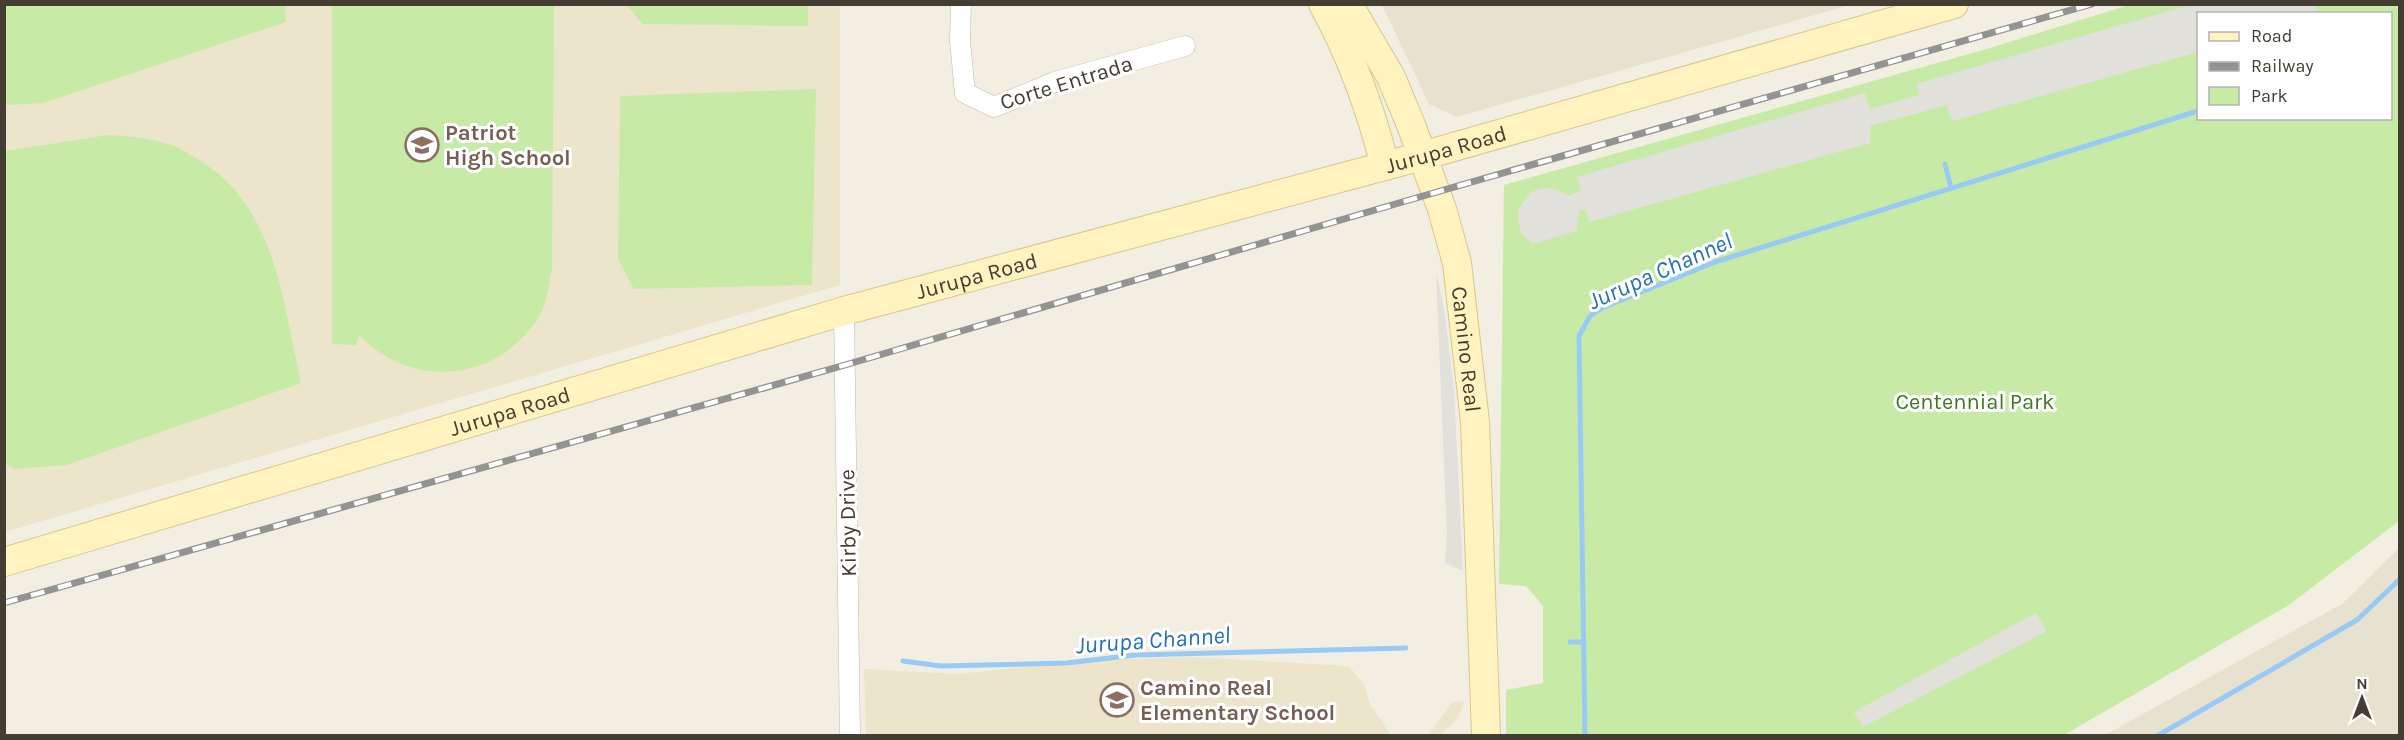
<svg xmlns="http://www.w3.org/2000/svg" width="2404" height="740" font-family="Karla,sans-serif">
	<rect width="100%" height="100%" fill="#f2eee2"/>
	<g fill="#e7e1d0">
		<polygon points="1382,5 1850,5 1457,117 1429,104"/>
		<polygon points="2399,548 2399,735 2105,735 2342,604"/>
	</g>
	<g fill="#ede5cb">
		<polygon points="5,5 840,5 840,285 5,532"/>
		<polygon points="1193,657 1349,666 1364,684 1370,704 1391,735 866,735 864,669 957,674 1090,660"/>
		<polygon points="1464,701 1459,716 1452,725 1439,735 1429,735 1452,702"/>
	</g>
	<g fill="#c8eaa7" fill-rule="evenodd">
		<polygon points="5,4 285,5 286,22 44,103 9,105 4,102"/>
		<path d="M332 5H554L552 270C548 284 547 303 540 315 500 382 412 391 359 335L356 345 332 344Z"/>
		<polygon points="626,5 808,5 808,26 643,24"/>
		<path d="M2129 5H2399V521L2289 605 2064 735 1506 736V690L1543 683V606L1526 586 1499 584 1504 185 1983 50ZM2198 14H2390V118H2198Z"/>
		<polygon points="816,89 812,285 634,289 618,259 620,96"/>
		<path d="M108 135C129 136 151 138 171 145 180 147 188 154 196 158 277 206 282 300 301 383L67 465 14 469 4 463 5 151Z"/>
	</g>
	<g fill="#e2e0db">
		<polygon points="2190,5 2315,5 2317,13 2198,14 2198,52 1952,121 1947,105 1870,126 1870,143 1589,222 1586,209 1579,211 1577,231 1532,244 1521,233 1518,219 1519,208 1531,192 1543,188 1556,189 1569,196 1581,190 1576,177 1865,93 1870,109 1919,95 1916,84"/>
		<polygon points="1436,272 1445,314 1454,390 1463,571 1445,563 1447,536"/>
		<polygon points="2036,613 2047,631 1863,727 1854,712"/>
	</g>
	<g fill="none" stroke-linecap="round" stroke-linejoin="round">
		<g stroke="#99caf5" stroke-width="5">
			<polyline points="1945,164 1951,188"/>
			<polyline points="1570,642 1584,642"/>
			<polyline points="903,661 941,666 1067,663 1135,655 1406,648"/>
			<polyline points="1585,736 1579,336 1590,316 1602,308 1715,262 2198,111"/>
			<polyline points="2157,736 2357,620 2400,579"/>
		</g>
		<defs>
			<g id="street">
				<polyline points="961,4 960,41 965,93 994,107 1055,82 1185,46"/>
				<polyline points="844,311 850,736"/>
			</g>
			<g id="secondary">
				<path d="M1323 4C1351 55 1371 110 1385 166"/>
				<path id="s1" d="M1348 4 1391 77 1411 125 1442 209 1457 263 1475 422 1486 736"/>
				<path id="s2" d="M4 562 844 311 1422 156 1954 4"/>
			</g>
		</defs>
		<use href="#street" stroke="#c1baa7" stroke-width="21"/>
		<use href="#secondary" stroke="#d6c78e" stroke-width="30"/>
		<use href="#street" stroke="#fff" stroke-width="20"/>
		<use href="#secondary" stroke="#fff3bf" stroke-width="28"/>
		<defs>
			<polyline id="rail" points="4,603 845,365 1416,198 2092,4"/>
		</defs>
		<use href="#rail" stroke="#939393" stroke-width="7"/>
		<use href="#rail" stroke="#fff" stroke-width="4.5" stroke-dasharray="14" stroke-linecap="butt"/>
	</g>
	<defs>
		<symbol id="school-ring" viewBox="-11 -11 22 22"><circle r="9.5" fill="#fff" stroke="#8d6e63" stroke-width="1.5"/><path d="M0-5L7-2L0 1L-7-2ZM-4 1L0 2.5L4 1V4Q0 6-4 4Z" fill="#8d6e63"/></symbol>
	</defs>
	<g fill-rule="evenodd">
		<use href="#school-ring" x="403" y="126" width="38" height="38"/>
		<use href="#school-ring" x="1098" y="681" width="38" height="38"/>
	</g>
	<g text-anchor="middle" stroke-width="6" stroke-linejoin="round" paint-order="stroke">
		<g font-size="22" fill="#443e32" stroke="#fff">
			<text transform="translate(1066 82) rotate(-17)" y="8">Corte Entrada</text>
			<text dy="8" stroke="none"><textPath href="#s2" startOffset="1500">Jurupa Road</textPath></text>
			<text dy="8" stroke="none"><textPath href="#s2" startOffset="1014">Jurupa Road</textPath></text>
			<text dy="8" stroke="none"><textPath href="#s1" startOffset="369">Camino Real</textPath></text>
			<text dy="8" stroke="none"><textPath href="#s2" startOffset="528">Jurupa Road</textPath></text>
			<text transform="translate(847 523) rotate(-91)" y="8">Kirby Drive</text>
		</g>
		<g font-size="22" font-weight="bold" fill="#785e54" stroke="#fff" text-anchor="start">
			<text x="445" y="140">Patriot<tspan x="445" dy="25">High School</tspan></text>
			<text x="1140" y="695">Camino Real<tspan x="1140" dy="25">Elementary School</tspan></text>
		</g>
		<g font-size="22" fill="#3e7922" stroke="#fff">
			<text x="1975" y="409">Centennial Park</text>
		</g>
		<g font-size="24" font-style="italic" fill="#2570b6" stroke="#fff">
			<text transform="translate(1660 271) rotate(-24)" y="8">Jurupa Channel</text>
			<text transform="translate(1153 640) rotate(-4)" y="8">Jurupa Channel</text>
		</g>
	</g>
	<rect width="2404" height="740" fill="none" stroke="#443e32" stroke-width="12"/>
	<rect x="2197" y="12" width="195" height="108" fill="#ffffff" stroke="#b4b2ad" stroke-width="1.5"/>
	<rect x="2209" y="32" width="30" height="9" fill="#fff3bf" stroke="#b4b2ad" stroke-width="1.5"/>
	<text x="2251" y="42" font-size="18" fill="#443e32">Road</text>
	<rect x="2209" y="62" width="30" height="9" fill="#939393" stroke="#b4b2ad" stroke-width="1.5"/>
	<text x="2251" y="72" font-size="18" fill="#443e32">Railway</text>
	<rect x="2209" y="87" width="30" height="18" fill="#c8eaa7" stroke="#b4b2ad" stroke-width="1.5"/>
	<text x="2251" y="102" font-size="18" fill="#443e32">Park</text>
	<g transform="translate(2362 698)" stroke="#ffffff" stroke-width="4.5" paint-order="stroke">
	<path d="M0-4.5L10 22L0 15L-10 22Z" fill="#443e32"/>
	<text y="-9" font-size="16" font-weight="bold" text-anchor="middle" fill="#443e32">N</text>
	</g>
</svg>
